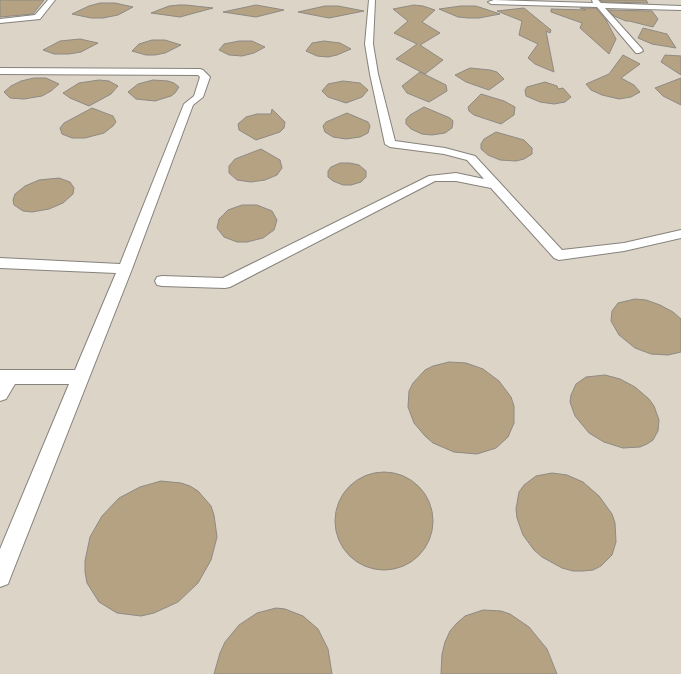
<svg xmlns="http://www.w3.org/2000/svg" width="681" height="674" font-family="'Noto Sans',sans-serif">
	<rect width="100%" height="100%" fill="#e5e1da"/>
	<rect fill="#dbd4c7" x="0" y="0" width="681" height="674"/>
	<g fill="#b5a282" stroke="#8e8a84">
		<polygon points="0,0 44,0 33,14 0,17"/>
		<polygon points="600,0 646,0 648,3 602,2"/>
		<polygon points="100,3 115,3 133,7 118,15 103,18 91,18 72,14 89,6"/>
		<polygon points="179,5 186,5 213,8 180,17 151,13 169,6"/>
		<polygon points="256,5 284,10 256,17 223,12"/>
		<polygon points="414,5 423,6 435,10 422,22 440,33 420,45 443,60 425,74 396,59 417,44 394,33 408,21 393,9"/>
		<polygon points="325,6 338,6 364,11 329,18 298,12"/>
		<polygon points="461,6 476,6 500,14 479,18 468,18 458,17 439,9"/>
		<polygon points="524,8 551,30 550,33 546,31 554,72 535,64 528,58 538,44 519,35 522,21 497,11"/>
		<polygon points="580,8 596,8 606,20 616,39 609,54 580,28 582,23 551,12 551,9 586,10"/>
		<polygon points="608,10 652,11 658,19 653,27 629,21 626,21 614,16"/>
		<polygon points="643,28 667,34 676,48 652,44 638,38"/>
		<polygon points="80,39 98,43 81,52 69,54 54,54 43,50 60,41"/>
		<polygon points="152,40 165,40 181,45 165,53 155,55 146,55 132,51 139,44"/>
		<polygon points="239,41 252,41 265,47 254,53 242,56 229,55 219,50 224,44"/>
		<polygon points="324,41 340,43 351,49 337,55 328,57 317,56 306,51 312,43"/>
		<polygon points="623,55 640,64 621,78 634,85 640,92 631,97 619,99 602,95 591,90 586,84 609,74"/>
		<polygon points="665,55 681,56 681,75 661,62"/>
		<polygon points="470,68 490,70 497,72 504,79 489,90 466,82 455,75"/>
		<polygon points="420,72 446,85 447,91 429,102 407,93 402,86"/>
		<polygon points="46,78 59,84 51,91 42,96 24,99 10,98 4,92 11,86 21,81 34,78"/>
		<polygon points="681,78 681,105 663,96 655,88"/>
		<polygon points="99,80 109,81 118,86 111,94 89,106 70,98 63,93 79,83"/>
		<polygon points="153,80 168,81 174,83 179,87 175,93 171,96 155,101 136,99 128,92 138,84"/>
		<polygon points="343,81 360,83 368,90 362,97 346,103 328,97 322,91 328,84"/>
		<polygon points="545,82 557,86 558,89 563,88 571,97 565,102 554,104 540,102 526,96 525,90 527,87"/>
		<polygon points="481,94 504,101 515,107 514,115 501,124 474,115 469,111 468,107"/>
		<polygon points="424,107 450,118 453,121 452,128 445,133 432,135 422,134 411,129 406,124 406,119 410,115"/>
		<polygon points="92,108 113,116 116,122 113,126 104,133 85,138 72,138 62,134 60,128 64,123"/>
		<polygon points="272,109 285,122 284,128 280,132 256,140 239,130 238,124 246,117 257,114 271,114"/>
		<polygon points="347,113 368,122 370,126 368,133 360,137 346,139 333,137 325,132 323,126 326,122"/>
		<polygon points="496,132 524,140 532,148 532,154 524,159 516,161 500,160 488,155 481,149 481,144 484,139"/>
		<polygon points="261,149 280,160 282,168 277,175 265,180 251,182 237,180 229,173 229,166 235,159"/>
		<polygon points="340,163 350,163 359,165 366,171 366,177 361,182 351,185 343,185 333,181 328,177 328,171 331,167"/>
		<polygon points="59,178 70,182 74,188 73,194 63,203 49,209 32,212 23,211 14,205 13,200 15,194 25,186 39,180"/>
		<polygon points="242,205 257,205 272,211 277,220 274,230 263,238 247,242 237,242 224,237 217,228 219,219 228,210"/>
		<polygon points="635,299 646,300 660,305 673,312 681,319 681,352 668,355 651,354 635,348 619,335 611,321 612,311 618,303"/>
		<polygon points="449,362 466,363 483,369 499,381 511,397 514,406 514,423 508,437 496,448 477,454 454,452 433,443 425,436 414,423 408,407 409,391 413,383 425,370 433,366"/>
		<polygon points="605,375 620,379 635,387 649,399 654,406 659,420 658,431 653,440 647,444 640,447 623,448 604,442 589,433 575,416 570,402 571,395 576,384 586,377"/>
		<circle cx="384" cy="521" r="49"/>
		<polygon points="552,473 567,475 583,482 599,496 612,514 615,523 616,542 612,555 601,566 593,570 583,571 573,571 562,568 542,557 534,550 523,535 517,518 516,509 519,492 524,485 536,476"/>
		<polygon points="161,481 181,483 190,486 198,491 211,506 214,515 217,537 211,560 198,583 178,602 154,613 141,616 117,613 99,602 87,583 85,572 85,561 90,537 102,516 119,498 140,487"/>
		<polygon points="276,608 285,609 303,616 318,629 328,649 332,674 214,674 220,653 225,642 239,625 257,613"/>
		<polygon points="483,610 501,611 510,614 529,627 547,649 557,674 441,674 442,654 445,642 450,631 457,623 465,616"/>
	</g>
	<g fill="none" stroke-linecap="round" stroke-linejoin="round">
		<defs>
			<g id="minor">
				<polygon points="48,0 55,0 40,19 0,23 0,19 35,15"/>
				<polygon points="369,0 375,0 373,44 378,74 395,141 445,148 475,156 562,250 624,243 681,230 681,238 624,251 559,260 554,258 491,188 456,181 435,181 230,287 225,288 162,286 157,285 155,281 157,277 162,276 223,278 429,176 456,173 484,179 467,160 444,154 390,147 385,144 370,74 365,44"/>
				<polygon points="494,0 593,3 592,0 598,0 601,3 681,6 681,10 605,8 642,49 643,51 639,53 636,53 597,7 491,4 488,2"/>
				<polygon points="0,68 200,69 203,70 210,77 203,97 193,105 132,269 11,576 8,584 0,587 0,549 69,384 15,384 6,399 0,401 0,370 75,370 116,273 0,268 0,258 120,264 184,104 194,96 200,77 198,75 0,74"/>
			</g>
		</defs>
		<use href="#minor" stroke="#86827c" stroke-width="2"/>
		<use href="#minor" fill="#fff" fill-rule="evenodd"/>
	</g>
</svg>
